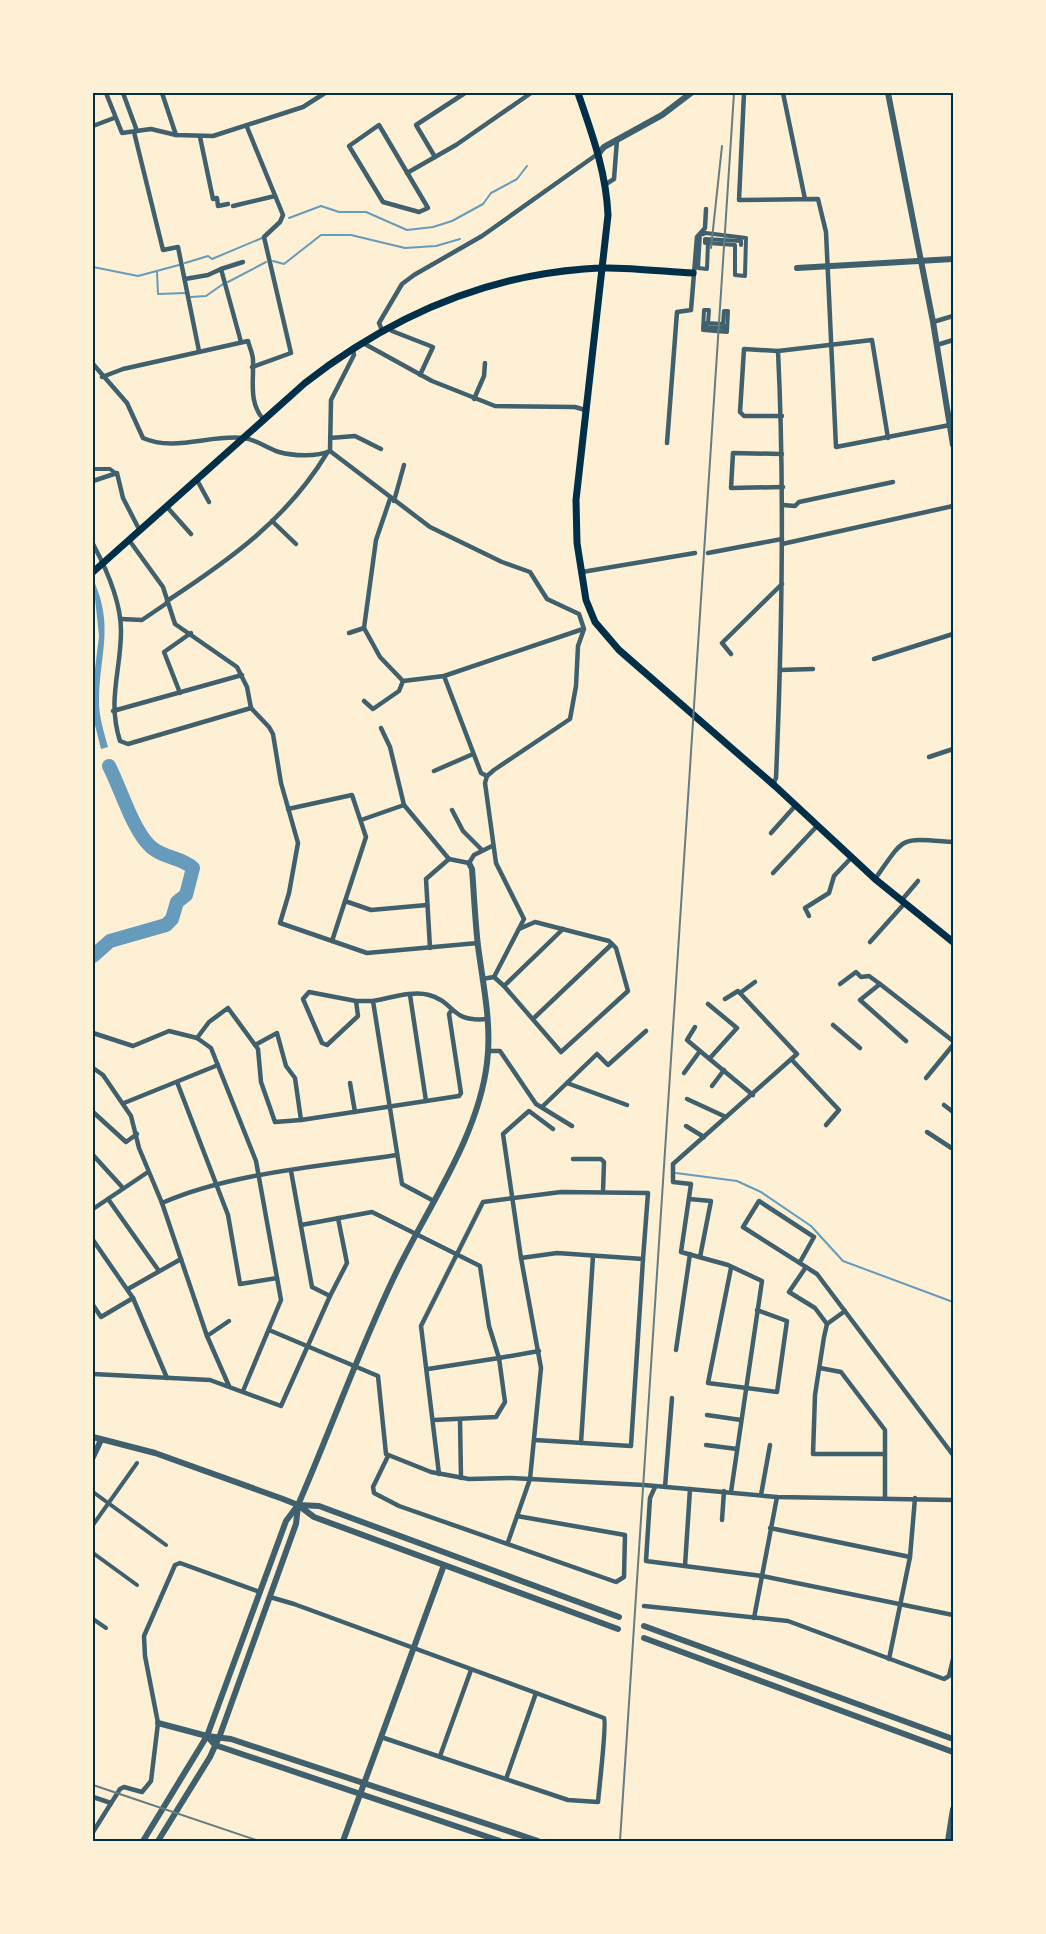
<svg xmlns="http://www.w3.org/2000/svg" width="1046" height="1934" font-family="'Space Grotesk',sans-serif">
	<rect width="100%" height="100%" fill="#fdf0d5"/>
	<path fill="#669bbc" d="M93 579C115 627 99 654 99 702 99 717 104 732 108 747L101 749 93 717V685L99 636Z"/>
	<g fill="none" stroke-linecap="round" stroke-linejoin="round">
		<g stroke="#669bbc" stroke-width="2">
			<polyline points="289,218 321,206 339,212 366,212 407,230 433,227 452,221 483,204 491,193 517,179 527,166"/>
			<polyline points="273,261 284,264 321,235 351,235 405,248 436,246 460,239"/>
			<polyline points="185,263 208,256 212,259 262,238"/>
			<polyline points="93,267 138,276 179,265"/>
			<polyline points="157,272 158,294 186,293"/>
			<polyline points="228,282 266,262"/>
			<polyline points="191,297 206,296 223,284"/>
			<polyline points="676,1173 737,1181 761,1192 811,1226 843,1261 953,1302"/>
		</g>
		<path stroke="#669bbc" stroke-width="14" d="M93 956 110 941 166 925 172 919 177 902 186 895 193 868C181 857 163 858 151 847 133 831 121 789 109 766"/>
		<g stroke="#3f606c" stroke-width="4">
			<polygon points="706,233 746,238 745,276 735,275 735,245 708,243 707,269 698,268 700,235"/>
			<polyline points="705,243 705,239 741,241 741,245"/>
			<polygon points="704,310 709,310 708,323 723,324 724,311 728,311 727,332 703,330"/>
			<polyline points="706,323 706,327 725,328 725,326"/>
			<polyline points="93,469 110,469 114,472"/>
			<polyline points="93,1492 166,1545"/>
			<polyline points="93,1525 137,1463"/>
			<polyline points="93,1553 137,1585"/>
			<polyline points="93,1619 106,1628"/>
		</g>
		<g stroke="#3f606c" stroke-width="4.5">
			<polyline points="106,93 122,133 151,129 176,135 213,136 303,107 325,93"/>
			<polyline points="123,93 137,131"/>
			<polyline points="162,93 176,135"/>
			<polyline points="744,93 739,200 818,199 826,232 836,447 950,425"/>
			<polyline points="783,93 805,199"/>
			<polygon points="379,125 428,208 419,212 383,202 349,146"/>
			<polyline points="93,126 114,118"/>
			<polyline points="247,127 283,215 280,222 264,237 291,353 252,367"/>
			<polyline points="134,132 163,250 178,247 199,351"/>
			<polyline points="200,137 213,199 217,198 218,206 228,204"/>
			<polyline points="435,157 416,125 465,93"/>
			<polyline points="407,173 456,145 531,93"/>
			<polyline points="606,184 614,179 617,140"/>
			<polyline points="233,206 275,196"/>
			<polyline points="221,269 243,262"/>
			<polyline points="185,279 208,275 221,269 241,342"/>
			<polyline points="933,322 953,316"/>
			<polyline points="390,327 392,331 433,347 420,375"/>
			<polyline points="382,330 379,323 402,284 414,275 482,236 599,153"/>
			<polyline points="363,343 432,381 495,406 575,407 585,410"/>
			<polyline points="937,345 953,340"/>
			<polyline points="778,351 744,349 740,412 744,416 782,416"/>
			<path d="M93 364 127 403 143 438C174 452 211 434 244 438 257 440 267 448 279 452 293 456 317 457 330 451L430 527 502 562 530 572 547 599 579 614 584 629 578 646 576 686 570 719 494 770 487 776 485 783 496 863 524 919 494 977"/>
			<path d="M102 377 123 369 248 341C249 346 253 354 253 360 254 380 248 403 264 420"/>
			<polyline points="474,399 484,376 485,363"/>
			<polyline points="330,438 355,436 381,449"/>
			<polyline points="667,443 677,312 691,310 697,237 705,228 706,209"/>
			<polyline points="330,451 331,400 354,355 353,349"/>
			<polyline points="782,454 733,453 731,488 783,487"/>
			<polyline points="197,480 209,502"/>
			<polyline points="93,481 117,473 123,498 140,531"/>
			<polyline points="390,499 376,540 364,628 380,657 403,681 444,676 583,629"/>
			<polyline points="394,501 404,465"/>
			<polyline points="783,505 795,506 799,502 893,482"/>
			<polyline points="167,507 191,534"/>
			<polyline points="272,521 296,544"/>
			<polyline points="129,540 163,587 175,624 237,667 247,687 251,708"/>
			<path d="M93 544C107 570 121 601 121 631 121 671 107 700 120 741L128 744 251 708 269 727 273 734 281 783 298 843 289 893 280 923 367 953 478 943"/>
			<polyline points="782,544 953,506"/>
			<polyline points="708,553 782,539"/>
			<polyline points="582,572 695,553"/>
			<path d="M167 601C231 559 287 519 327 453"/>
			<polyline points="121,619 142,620 167,603"/>
			<polyline points="349,633 364,628"/>
			<polyline points="731,654 722,643 782,584"/>
			<polyline points="874,659 953,634"/>
			<polyline points="780,670 813,669"/>
			<polyline points="444,676 481,773 487,776"/>
			<polyline points="180,693 164,652 191,633"/>
			<polyline points="364,701 373,709 399,691 403,681"/>
			<polyline points="113,711 242,675"/>
			<polyline points="381,728 390,747 404,805"/>
			<polyline points="929,757 953,749"/>
			<polyline points="434,771 473,754"/>
			<path d="M773 784 776 778C782 636 785 494 778 351L872 340 888 438"/>
			<polyline points="288,809 352,795 366,837 332,941"/>
			<polyline points="452,810 463,831 482,850"/>
			<polyline points="361,820 404,805 449,859 469,863 474,855 492,846"/>
			<polyline points="771,833 796,805"/>
			<polyline points="773,873 818,825"/>
			<path d="M875 879C906 835 899 838 953 842"/>
			<polyline points="345,901 371,910 427,905"/>
			<polyline points="901,901 918,881"/>
			<polyline points="809,916 805,908 829,893 834,876 851,858"/>
			<polyline points="870,942 904,904"/>
			<polyline points="430,948 426,879 449,859"/>
			<polyline points="482,979 494,977 504,986 561,1052 628,991 616,948 609,941 535,922 519,929"/>
			<polyline points="840,984 856,972 861,977 869,976 880,984"/>
			<polyline points="504,986 563,929"/>
			<polyline points="740,993 755,982"/>
			<polyline points="410,995 426,1101"/>
			<polyline points="725,999 738,991 797,1054 673,1164 673,1182 691,1184 681,1252 728,1265 762,1281 731,1492"/>
			<polyline points="356,1001 309,992 303,999 322,1043 327,1045 358,1016 356,1001 373,1001"/>
			<polyline points="708,1004 737,1028 710,1058"/>
			<polyline points="533,1019 612,944"/>
			<polyline points="833,1025 860,1048"/>
			<polyline points="695,1027 687,1040 700,1051"/>
			<polyline points="93,1033 133,1046 169,1031 197,1038 211,1048 256,1161 281,1300 243,1391"/>
			<polyline points="197,1038 209,1022 228,1008 258,1049 261,1082 275,1122 301,1120 459,1096 461,1093 449,1014 451,1011"/>
			<polyline points="906,1041 860,1000 880,984 953,1041"/>
			<polyline points="255,1045 277,1033 286,1066 295,1078 301,1120"/>
			<polyline points="488,1051 500,1051 536,1104 572,1126"/>
			<polyline points="792,1060 839,1110 826,1125"/>
			<polyline points="93,1068 103,1075 131,1116 139,1148 162,1203 207,1336 229,1386"/>
			<polyline points="684,1073 700,1051 753,1095"/>
			<polyline points="926,1078 953,1045"/>
			<polyline points="177,1082 228,1215 240,1284 277,1278"/>
			<polyline points="350,1083 355,1112"/>
			<polyline points="567,1083 627,1105"/>
			<polyline points="712,1086 724,1070"/>
			<polyline points="687,1099 726,1117"/>
			<polyline points="124,1103 218,1065"/>
			<polyline points="944,1105 953,1112"/>
			<polyline points="543,1106 597,1054 608,1065 646,1031"/>
			<polyline points="93,1112 126,1142 137,1134"/>
			<polyline points="686,1126 704,1137"/>
			<polyline points="927,1132 953,1149"/>
			<polyline points="93,1155 123,1188"/>
			<polyline points="573,1159 601,1159 604,1162 603,1192"/>
			<polyline points="108,1199 159,1271"/>
			<polyline points="689,1199 711,1201 700,1257"/>
			<path d="M432 1200 402 1184 373 1001C390 998 413 990 429 995 456 1002 449 1023 488 1019"/>
			<path d="M162 1203C230 1173 323 1166 397 1155"/>
			<polyline points="93,1209 148,1172"/>
			<polyline points="301,1225 372,1212 480,1266 489,1326 499,1358 539,1351"/>
			<polyline points="93,1240 133,1298 101,1317 93,1305"/>
			<polyline points="521,1258 503,1134 529,1111 553,1129"/>
			<polyline points="800,1262 814,1237 759,1201 743,1227 817,1274 953,1455"/>
			<polyline points="806,1267 789,1292 815,1308 827,1324"/>
			<polyline points="731,1268 708,1383 777,1392 787,1321 757,1310"/>
			<polyline points="128,1289 181,1259"/>
			<polyline points="330,1296 347,1263 338,1218"/>
			<polyline points="133,1298 167,1378"/>
			<polyline points="845,1311 827,1324 824,1337 815,1395 813,1454 885,1454"/>
			<polyline points="269,1330 378,1376 386,1454 431,1472 469,1479 511,1478 644,1485 777,1497 953,1500"/>
			<polyline points="207,1336 229,1321"/>
			<polyline points="676,1350 690,1254"/>
			<polyline points="820,1368 841,1372 885,1430 885,1498"/>
			<polyline points="428,1369 499,1358 505,1402 496,1417 434,1420"/>
			<polyline points="93,1374 210,1380 281,1406 330,1296 312,1287 291,1171"/>
			<polyline points="707,1415 741,1420"/>
			<polyline points="460,1419 461,1478"/>
			<polyline points="581,1443 593,1256"/>
			<polyline points="706,1445 737,1449"/>
			<polyline points="388,1456 373,1487 374,1493 399,1506 616,1582 624,1577 625,1535 517,1516"/>
			<polyline points="439,1474 421,1326 483,1202 561,1192 648,1193 643,1259"/>
			<polyline points="655,1487 650,1498 646,1561 762,1576 953,1615"/>
			<polyline points="665,1487 672,1398"/>
			<polyline points="761,1495 770,1445"/>
			<polyline points="722,1520 724,1491"/>
			<polyline points="770,1528 910,1557 889,1659"/>
			<polyline points="508,1542 530,1479 541,1368 521,1258 557,1253 643,1259 631,1446 535,1440"/>
			<polyline points="910,1557 915,1498"/>
			<polyline points="685,1566 690,1489"/>
			<path d="M270 1597 294 1604 604 1718C607 1723 599 1789 598 1802L568 1800 381 1737"/>
			<polyline points="644,1606 788,1621 944,1679 949,1676 953,1659"/>
			<polyline points="754,1618 777,1497"/>
			<polyline points="440,1756 471,1670"/>
			<polyline points="506,1779 536,1693"/>
			<polyline points="93,1797 111,1803"/>
			<polyline points="93,1832 120,1789 124,1787 142,1792 151,1781 158,1723 145,1656 144,1636 175,1565 180,1563 260,1592"/>
		</g>
		<g stroke="#3f606c" stroke-width="6">
			<polyline points="888,93 933,322 953,445"/>
			<polyline points="599,153 604,147 662,115 691,93"/>
			<polyline points="797,268 953,259"/>
			<polyline points="93,1437 155,1453 283,1499 298,1505 314,1517 618,1629"/>
			<polyline points="93,1457 101,1440"/>
			<polyline points="298,1505 319,1506 619,1617"/>
			<polyline points="644,1626 953,1739"/>
			<polyline points="644,1638 953,1752"/>
			<polyline points="158,1723 207,1736 231,1739 538,1841"/>
			<polyline points="207,1736 215,1745 500,1841"/>
			<path d="M143 1841 207 1736 286 1521 298 1505C331 1429 359 1350 395 1275 427 1208 478 1138 487 1063 492 1024 483 985 478 946 475 920 474 894 472 869L469 863"/>
			<polyline points="158,1841 210,1757 220,1735 296,1524 298,1506"/>
			<polyline points="343,1841 444,1565"/>
			<polyline points="948,1841 953,1809"/>
		</g>
		<g stroke="#003049" stroke-width="7">
			<path d="M578 93C592 134 606 171 608 215L576 500 577 543 586 600 595 622 619 650 775 786 875 879 953 942"/>
			<path d="M93 572 305 383C386 320 480 277 584 269 620 266 657 271 693 273"/>
		</g>
		<g stroke="#657d81" stroke-width="2">
			<polyline points="711,248 722,146"/>
			<polyline points="93,1785 259,1841"/>
			<polyline points="620,1841 734,93"/>
		</g>
	</g>
	<rect width="1046" height="1934" fill="none" stroke="#fdf0d5" stroke-width="189"/>
	<rect x="94" y="94" width="858" height="1746" fill="none" stroke="#003049" stroke-width="2"/>
</svg>
